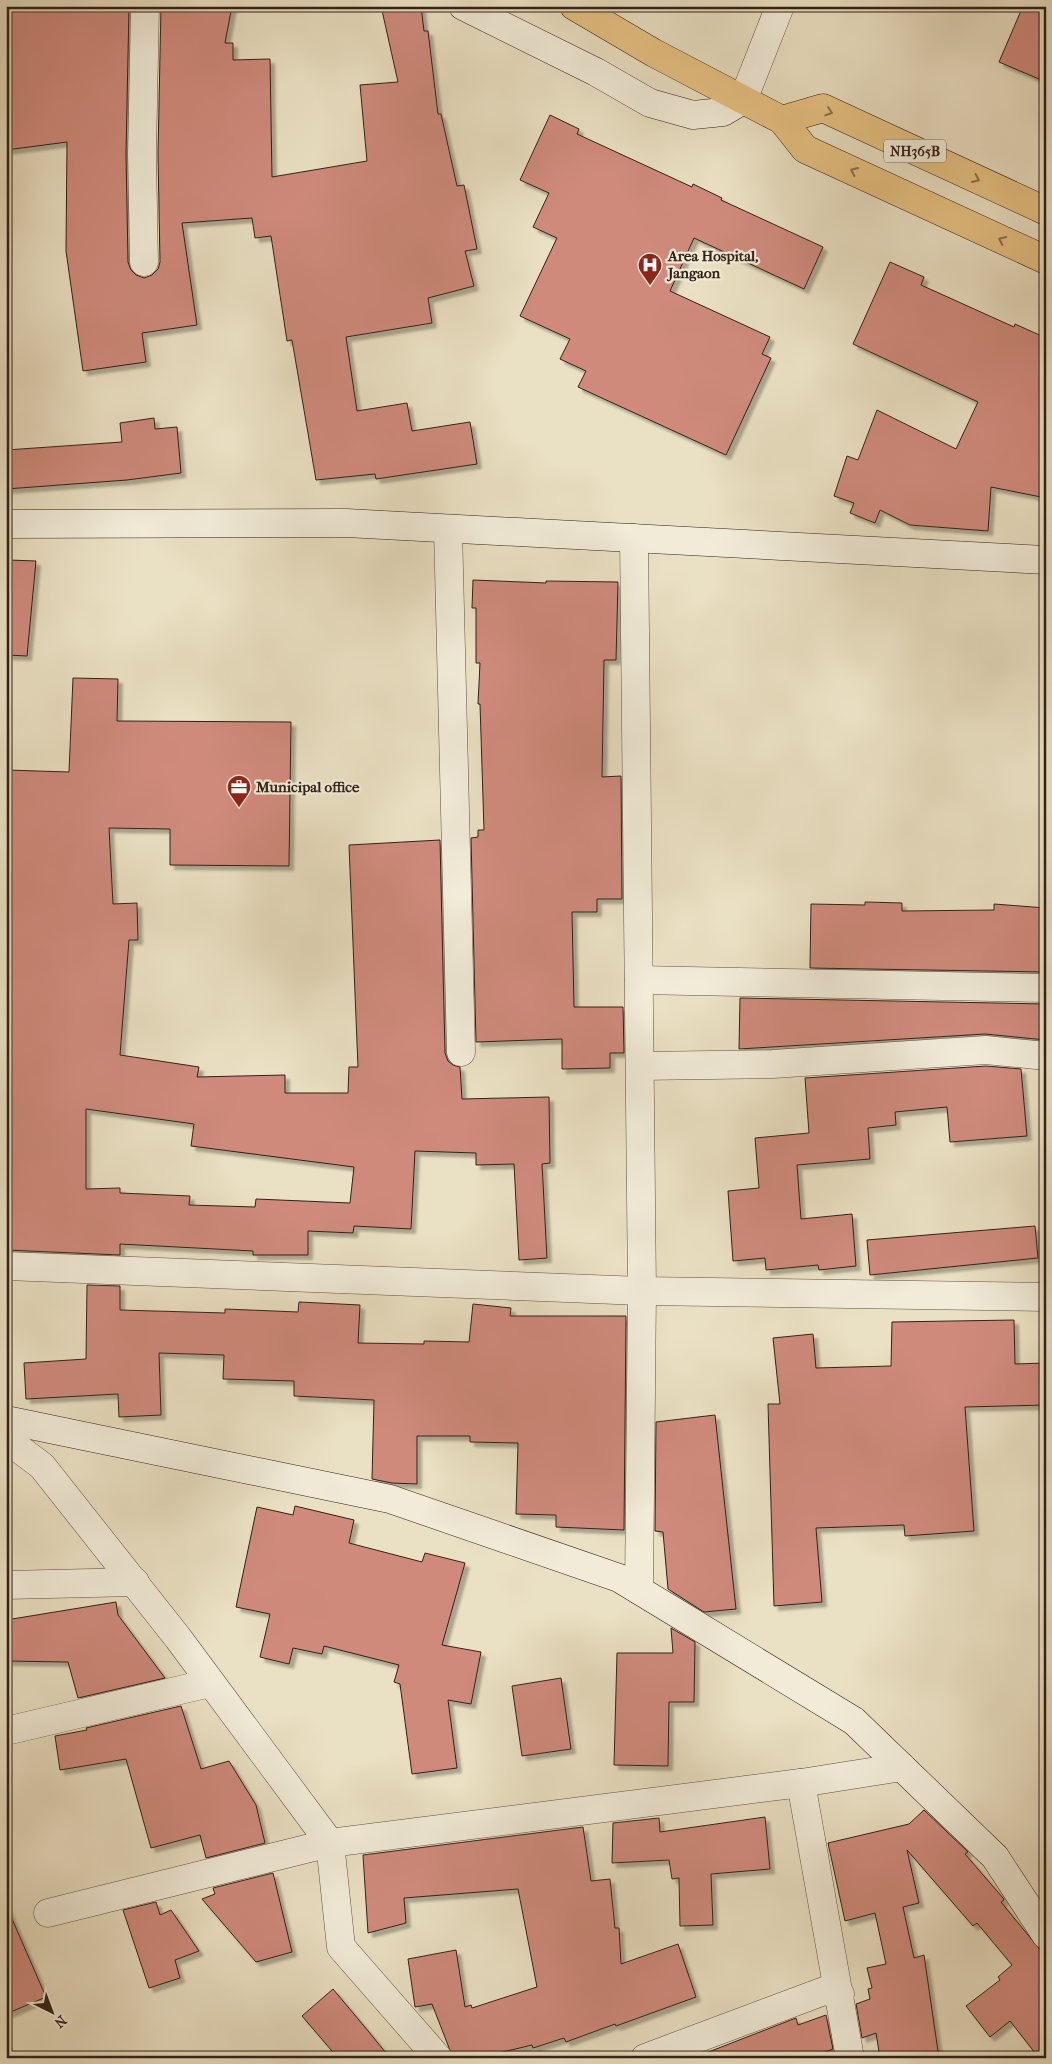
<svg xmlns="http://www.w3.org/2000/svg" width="1052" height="2064" font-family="'IM FELL French Canon',serif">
	<defs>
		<filter id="shadow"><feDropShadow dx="4.5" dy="4.5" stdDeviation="1" flood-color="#0004"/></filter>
	</defs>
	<rect width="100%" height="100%" fill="#eae0c3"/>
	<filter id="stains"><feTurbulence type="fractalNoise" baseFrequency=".004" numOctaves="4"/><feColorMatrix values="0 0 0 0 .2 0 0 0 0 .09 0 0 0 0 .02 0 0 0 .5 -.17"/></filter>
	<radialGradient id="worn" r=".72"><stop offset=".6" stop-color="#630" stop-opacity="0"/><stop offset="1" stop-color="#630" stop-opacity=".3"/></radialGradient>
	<g fill="#cf8a7c" stroke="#312017" fill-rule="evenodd" filter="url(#shadow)">
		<polygon points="6,6 129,6 126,154 128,262 131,270 136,275 144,278 152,275 158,269 160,262 158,154 161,6 232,6 225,43 233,43 233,60 270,59 272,177 367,161 360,85 398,82 381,6 421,6 424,31 428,31 438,114 441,114 457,186 464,185 477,249 465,251 474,286 428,298 432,323 346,337 357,411 407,403 412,431 470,422 477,464 376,479 375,474 316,480 292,340 287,341 271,236 255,238 252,218 182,223 197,325 142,333 146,362 83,371 66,251 67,142 6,150"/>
		<polygon points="1023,6 1046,6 1046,82 999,62"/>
		<polygon points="550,115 579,129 577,134 692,187 693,184 722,198 721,200 823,247 804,289 694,238 670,291 770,337 762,354 771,358 726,455 578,387 586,371 560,359 570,339 520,316 557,238 533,227 549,193 520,180"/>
		<polygon points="890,262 924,277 921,285 1014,327 1015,324 1046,338 1046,498 991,487 988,531 910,525 880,510 875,523 850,513 854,503 834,496 847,456 858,460 877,410 956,449 978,402 853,344"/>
		<polygon points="154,418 155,429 177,427 181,473 127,480 6,489 6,450 122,442 120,423"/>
		<polygon points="9,560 36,561 27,656 6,655"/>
		<polygon points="473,580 546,583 546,581 618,582 616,660 604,660 602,777 621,776 622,899 597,899 597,912 572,912 574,1007 623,1007 624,1053 610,1053 610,1068 562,1069 562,1039 476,1042 471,838 478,837 478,830 484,830 480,704 478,704 480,663 476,663 476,608 472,608"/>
		<path d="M73 678 118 679 117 721 291 722 289 866 170 865V829L109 828 113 904 137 903 138 940H129L120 1055 199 1067 197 1077 285 1075V1093H348L349 1067H358L349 845 440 840 445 1053 448 1061 453 1065 460 1067 462 1099 549 1097 550 1163 542 1164 547 1258 519 1260 514 1164 476 1165V1153L415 1151 411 1229 354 1226 353 1233 308 1231V1255H253V1251L120 1244V1255L6 1250V770L69 772ZM86 1109 194 1124 191 1146 354 1167 350 1203 256 1199 255 1207 189 1205 190 1196 120 1193V1188L86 1189Z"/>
		<polygon points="865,902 902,903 902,911 994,910 994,904 1046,908 1046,972 810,968 811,904 865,905"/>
		<polygon points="740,998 1046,1004 1046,1040 985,1034 739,1049"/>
		<polygon points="986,1066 1021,1069 1027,1136 950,1142 947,1107 895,1112 896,1125 868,1128 870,1159 797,1165 801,1219 852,1214 856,1266 819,1270 818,1265 766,1270 765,1258 733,1261 728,1191 759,1188 755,1138 809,1133 805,1078"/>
		<polygon points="1035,1226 1038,1258 870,1275 867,1240"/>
		<polygon points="87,1285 120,1286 120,1310 225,1313 225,1309 298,1312 299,1302 360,1305 358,1343 424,1344 424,1341 469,1342 473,1304 511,1308 510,1316 626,1316 624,1530 556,1527 556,1515 516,1514 518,1443 470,1442 470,1436 417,1436 417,1484 392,1483 372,1479 374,1400 294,1396 294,1381 223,1379 224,1355 159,1353 161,1415 119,1417 118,1394 26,1399 24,1363 86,1359"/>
		<polygon points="1014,1320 1015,1364 1046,1363 1046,1405 965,1407 974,1531 905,1536 904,1525 816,1528 822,1602 774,1606 768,1404 780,1404 773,1338 813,1334 816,1368 891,1366 892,1322"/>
		<polygon points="715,1415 736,1609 704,1612 668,1589 663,1532 655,1531 656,1422"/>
		<polygon points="295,1506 354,1520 349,1543 422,1562 425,1553 465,1563 442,1645 481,1652 471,1704 448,1700 457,1768 412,1774 400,1684 394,1682 399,1665 324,1646 322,1654 293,1648 289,1664 260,1657 270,1614 236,1607 257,1507 293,1515"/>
		<polygon points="116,1602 118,1615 165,1678 78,1698 68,1662 6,1661 6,1620"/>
		<polygon points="671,1628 695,1642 694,1702 669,1702 668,1766 614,1765 617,1653 673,1653"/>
		<polygon points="561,1678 571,1749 522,1756 512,1686"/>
		<polygon points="181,1706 201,1769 229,1761 256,1805 265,1843 206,1858 200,1835 151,1848 126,1759 60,1770 55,1736 87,1730 86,1728"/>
		<polygon points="924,1810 968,1852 965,1854 1003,1898 1004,1900 1001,1902 1046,1957 1046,2058 1039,2058 1010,2021 990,2037 966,2006 1000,1980 998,1977 1012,1965 977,1923 973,1926 907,1850 919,1903 903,1907 914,1958 924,1955 939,2058 880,2058 876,2033 862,2038 856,2004 870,1999 868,1989 872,1988 867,1968 886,1964 875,1913 845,1921 828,1843 909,1824"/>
		<polygon points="765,1817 770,1869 711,1874 713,1925 680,1926 679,1878 672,1879 669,1860 612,1863 613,1823 659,1818 660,1832"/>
		<polygon points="583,1827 591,1881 610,1879 615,1928 619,1928 621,1964 678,1944 696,1997 616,2026 615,2024 566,2042 564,2038 533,2048 532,2045 478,2058 453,2058 432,2004 415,2007 408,1959 456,1950 465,2007 471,2005 472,2008 537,1987 518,1889 404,1898 406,1923 368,1933 363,1855"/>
		<polygon points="273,1873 292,1952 256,1962 202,1899 215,1894 213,1888"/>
		<polygon points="156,1902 160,1915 171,1910 199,1951 175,1960 180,1978 149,1988 123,1910"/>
		<polygon points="6,1905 46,1997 6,2014"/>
		<polygon points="333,1989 369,2032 390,2058 338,2058 302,2016"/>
		<polygon points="826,2015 833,2049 809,2058 693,2058 796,2018 798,2025"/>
	</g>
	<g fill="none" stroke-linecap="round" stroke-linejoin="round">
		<defs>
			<g id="street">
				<polyline points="743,100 780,6"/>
				<polyline points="144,262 142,154 145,6"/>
				<polyline points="448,529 461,1052"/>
				<polyline points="639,980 1046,988"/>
				<polyline points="640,1066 773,1064 986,1050 1046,1056"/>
				<polyline points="6,1266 642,1291 634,538"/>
				<polyline points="6,1439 42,1466 178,1638 330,1843 801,1783 902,1767"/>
				<polyline points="6,1585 135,1582"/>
				<polyline points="639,1590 642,1291 1046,1297"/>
				<polyline points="6,1731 210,1683"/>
				<polyline points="801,1783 850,2058"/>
				<polyline points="48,1913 330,1843 341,1947 438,2058"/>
				<polyline points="645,2058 824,1991 840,1994"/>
			</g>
			<g id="secondary">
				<polyline points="463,6 596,72 650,103 693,115 723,112 743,100"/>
				<polyline points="6,524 346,523 1046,560"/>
				<polyline points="6,1420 390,1499 619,1578 854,1721 995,1857 1046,1935"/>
			</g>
			<g id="highway">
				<polyline points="574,6 654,53 782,120 805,149 1046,260"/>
				<polyline points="782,120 823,108 1046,211"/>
			</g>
		</defs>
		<use href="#street" stroke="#5f5042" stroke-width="29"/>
		<use href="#secondary" stroke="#312017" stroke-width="29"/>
		<use href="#highway" stroke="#312017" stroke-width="29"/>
		<use href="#street" stroke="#f1ebd8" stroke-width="28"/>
		<use href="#secondary" stroke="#f1ebd8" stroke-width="28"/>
		<use href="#highway" stroke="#e5c082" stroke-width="28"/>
	</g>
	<defs><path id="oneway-chevron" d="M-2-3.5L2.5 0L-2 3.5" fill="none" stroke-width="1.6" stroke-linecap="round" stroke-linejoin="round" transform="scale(1.25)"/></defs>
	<g stroke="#8b704c">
		<use href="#oneway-chevron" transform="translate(829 112) rotate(19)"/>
		<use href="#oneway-chevron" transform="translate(854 171) rotate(-155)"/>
		<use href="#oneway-chevron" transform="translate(976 179) rotate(25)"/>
		<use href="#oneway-chevron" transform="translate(1002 240) rotate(-155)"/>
	</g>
	<defs>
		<symbol id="hospital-pin" viewBox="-11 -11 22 30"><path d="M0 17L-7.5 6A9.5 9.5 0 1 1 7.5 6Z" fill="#8f2418" stroke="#f1ebd8"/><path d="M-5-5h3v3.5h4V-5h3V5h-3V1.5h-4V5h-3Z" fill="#fff"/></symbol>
		<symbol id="office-pin" viewBox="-11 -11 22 30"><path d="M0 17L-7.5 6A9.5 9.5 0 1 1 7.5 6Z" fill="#8f2418" stroke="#f1ebd8"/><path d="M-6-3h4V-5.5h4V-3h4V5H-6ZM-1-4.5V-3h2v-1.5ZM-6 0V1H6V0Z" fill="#fff"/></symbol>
	</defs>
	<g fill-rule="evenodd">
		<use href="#hospital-pin" x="636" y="251" width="28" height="38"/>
		<use href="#office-pin" x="225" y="773" width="28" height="38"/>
	</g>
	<g text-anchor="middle" stroke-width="4.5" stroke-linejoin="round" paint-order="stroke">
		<rect fill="#f1ebd8" stroke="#6b5d51" stroke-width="1" x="884" y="139.5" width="62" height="23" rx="4"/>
		<g font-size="14" font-weight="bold" fill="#312017">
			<text x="915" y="156">NH365B</text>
		</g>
		<g font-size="15" font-weight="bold" fill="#312017" stroke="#f1ebd8" text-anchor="start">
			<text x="668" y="261">Area Hospital,<tspan x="668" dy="17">Jangaon</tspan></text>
			<text x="256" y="792">Municipal office</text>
		</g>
	</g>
	<rect width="1052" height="2064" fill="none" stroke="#eae0c3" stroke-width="25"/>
	<rect x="8" y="8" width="1037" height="2049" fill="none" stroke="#312017" stroke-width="2.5"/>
	<rect x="12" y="12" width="1027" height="2039" fill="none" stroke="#312017"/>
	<g transform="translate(52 2012) rotate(138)" stroke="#f1ebd8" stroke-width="4" paint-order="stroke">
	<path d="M0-4L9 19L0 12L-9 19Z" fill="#312017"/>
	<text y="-8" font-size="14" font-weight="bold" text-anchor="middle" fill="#312017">N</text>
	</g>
	<rect width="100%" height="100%" filter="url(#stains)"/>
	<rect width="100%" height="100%" fill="url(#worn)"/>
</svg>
